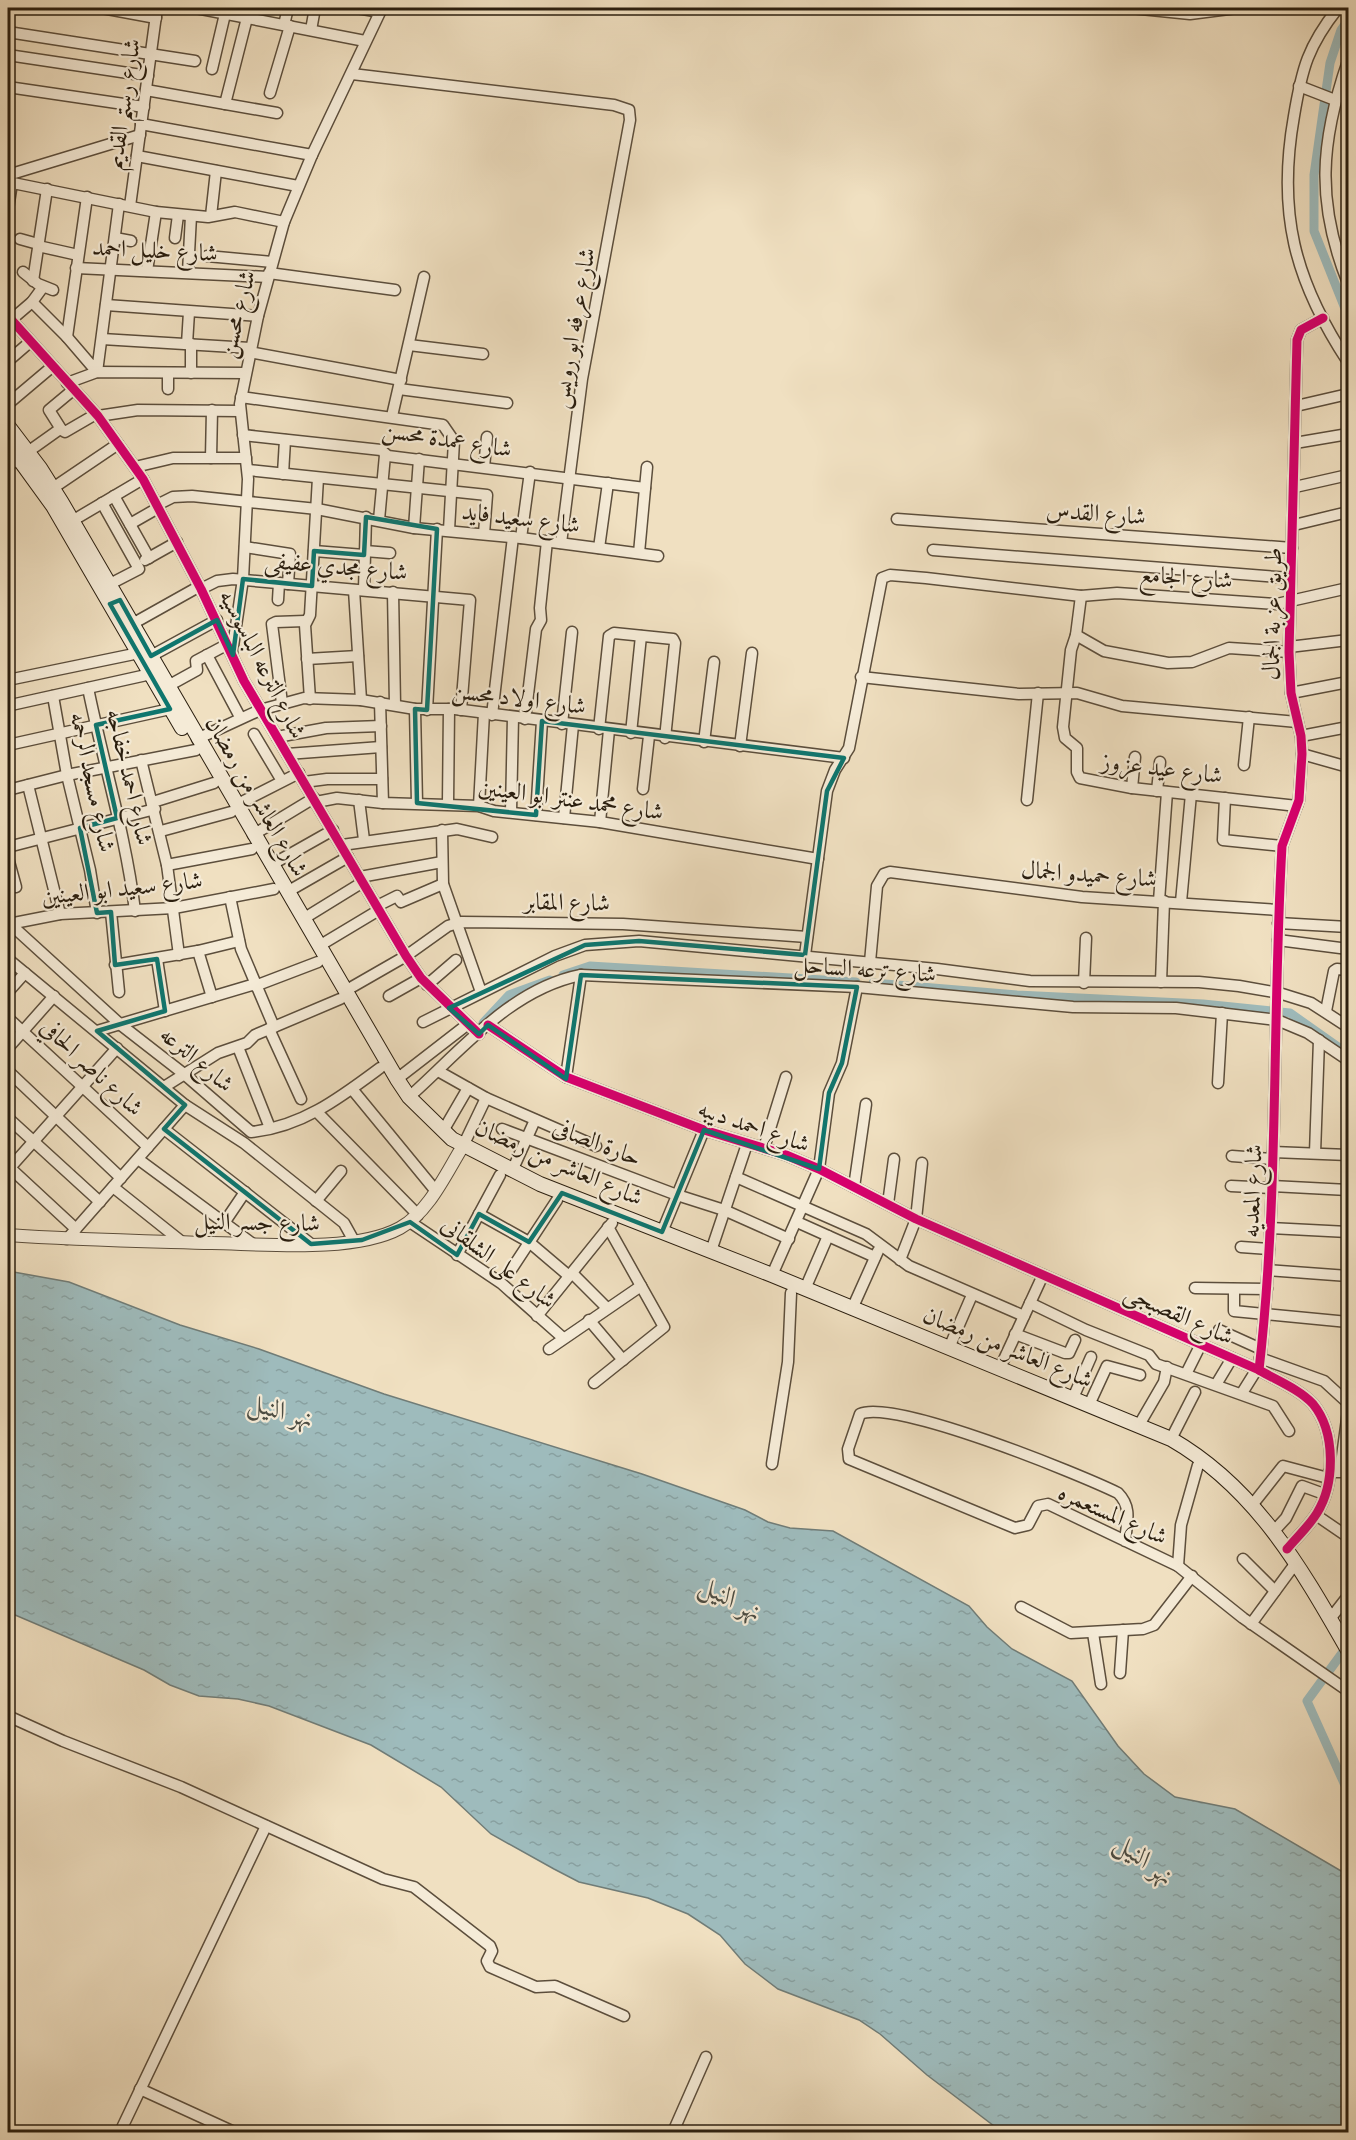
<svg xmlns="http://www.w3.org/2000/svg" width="1356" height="2140" font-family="'EB Garamond',Amiri,serif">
	<defs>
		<pattern id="water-ripples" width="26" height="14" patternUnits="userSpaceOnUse" patternTransform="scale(1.5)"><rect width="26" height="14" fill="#9ebbbc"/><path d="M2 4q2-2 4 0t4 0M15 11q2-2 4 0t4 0" fill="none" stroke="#88a0a0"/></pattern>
	</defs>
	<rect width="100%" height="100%" fill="#f0e0c1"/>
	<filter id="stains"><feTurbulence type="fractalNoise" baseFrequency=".00333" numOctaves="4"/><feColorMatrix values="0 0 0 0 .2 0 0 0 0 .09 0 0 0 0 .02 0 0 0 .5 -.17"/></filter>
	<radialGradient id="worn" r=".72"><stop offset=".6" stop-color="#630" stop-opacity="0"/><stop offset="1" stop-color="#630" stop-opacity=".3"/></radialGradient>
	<polygon fill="url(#water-ripples)" stroke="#707c77" stroke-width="1.5" points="8,1271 69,1282 180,1325 259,1349 384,1394 642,1474 745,1510 768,1522 790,1528 833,1531 969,1606 987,1627 1012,1649 1072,1681 1118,1746 1144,1774 1175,1797 1235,1809 1348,1875 1348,2132 1002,2132 927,2075 880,2034 859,2020 778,1989 745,1964 720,1935 688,1914 648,1898 579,1882 554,1869 491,1834 441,1787 371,1745 269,1706 238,1699 199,1696 170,1685 144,1670 8,1612"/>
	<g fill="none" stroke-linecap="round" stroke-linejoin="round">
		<g stroke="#9ebbbc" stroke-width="9">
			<polyline points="1348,20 1341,30 1330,63 1314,175 1314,231 1348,316"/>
			<polyline points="563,975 590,966 856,982"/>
			<polyline points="873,983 1017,995 1203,1004 1290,1013 1348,1054"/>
			<polyline points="483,1023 509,995 550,980"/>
			<polyline points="1348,1645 1307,1701 1348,1792"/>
		</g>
		<defs>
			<g id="minor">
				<polyline points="102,8 156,18"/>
				<polyline points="196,8 365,41"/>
				<polyline points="357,8 380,12"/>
				<polyline points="1131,8 1190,14 1237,8"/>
				<path d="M1338 8C1308 46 1302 68 1294 116 1277 212 1294 280 1348 362"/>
				<polyline points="284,25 288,8"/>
				<polyline points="311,30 315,8"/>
				<polyline points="8,32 195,61"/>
				<polyline points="8,55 148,76"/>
				<path d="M1348 61C1320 142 1316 203 1348 283"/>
				<polyline points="212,69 225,14"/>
				<polyline points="352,74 614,105 629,110 630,120 582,379 561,543"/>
				<polyline points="1299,86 1335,100"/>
				<polyline points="8,87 144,107"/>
				<polyline points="146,90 277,113"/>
				<polyline points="270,93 290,26"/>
				<polyline points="225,104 247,18"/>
				<polyline points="141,124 312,155"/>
				<polyline points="137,156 298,186"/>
				<polyline points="8,175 140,135"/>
				<polyline points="8,182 156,212 208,217 235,212 284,222"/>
				<polyline points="130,206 157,8"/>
				<polyline points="8,209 12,183"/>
				<polyline points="211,216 216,171"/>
				<polyline points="115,238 131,241"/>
				<polyline points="175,238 178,215"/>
				<polyline points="20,239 38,244"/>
				<polyline points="38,246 78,255"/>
				<polyline points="207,256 272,262"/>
				<polyline points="76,268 268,277"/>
				<polyline points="147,271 156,212"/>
				<polyline points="23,272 38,284 53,290"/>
				<polyline points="188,272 191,216"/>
				<polyline points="269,273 395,290"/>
				<polyline points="33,281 47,189"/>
				<polyline points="32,302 67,337 97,372 119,204"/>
				<polyline points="106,305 258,316"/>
				<polyline points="8,316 98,416 143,479 201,589 244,681 406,956 421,978 479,1034"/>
				<polyline points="11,320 32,302 43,287"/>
				<polyline points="67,337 87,197"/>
				<polyline points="102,339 250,348"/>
				<polyline points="187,344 189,312"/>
				<polyline points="409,345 483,354"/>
				<polyline points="249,352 401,380"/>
				<polyline points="8,361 30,342"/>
				<polyline points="168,373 168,389"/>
				<polyline points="191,373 191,344"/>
				<polyline points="67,383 97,372 244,373"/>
				<polyline points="399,389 507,403"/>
				<polyline points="241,397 443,425 454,441 449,530"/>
				<polyline points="8,404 53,366"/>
				<polyline points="1296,406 1348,394"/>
				<polyline points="98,416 138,410 240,411"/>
				<polyline points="392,416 424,277"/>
				<polyline points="61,429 49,410 73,390"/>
				<polyline points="243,435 381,450 388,456 645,488"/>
				<polyline points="1295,443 1348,434"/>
				<polyline points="211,458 212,410"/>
				<polyline points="8,466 60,429 65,432 96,414"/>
				<polyline points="135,467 173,458 246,458"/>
				<polyline points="484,467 487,437"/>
				<polyline points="248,470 487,495 484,534"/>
				<polyline points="283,474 285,440"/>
				<polyline points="1295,487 1348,475"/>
				<polyline points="53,488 118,444"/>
				<polyline points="114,496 149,558"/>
				<polyline points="102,503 139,569 110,584"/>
				<polyline points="157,505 173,497 192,496 317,509 414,528 521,538 658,556"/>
				<polyline points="897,519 1292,548"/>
				<polyline points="379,520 385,455"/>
				<polyline points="72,521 143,479"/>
				<polyline points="130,524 158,508"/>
				<polyline points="1294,525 1348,512"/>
				<polyline points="414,528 419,459"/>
				<polyline points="521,538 530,472"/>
				<polyline points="245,547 290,554 288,584"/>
				<polyline points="599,548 608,483"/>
				<polyline points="933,550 1290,578"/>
				<polyline points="314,551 364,555"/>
				<polyline points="365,551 390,553"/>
				<polyline points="639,553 647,467"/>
				<polyline points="145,560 177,542"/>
				<polyline points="201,589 217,581 233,579 470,600 461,710"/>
				<polyline points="354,590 361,700"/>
				<polyline points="364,590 366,517"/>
				<polyline points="393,592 395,705"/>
				<polyline points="1081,596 1076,635 1071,650 1063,727 1065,738 1077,748 1077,772 1080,778 1132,788 1297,806"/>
				<polyline points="278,600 279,583"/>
				<polyline points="134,623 200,586"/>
				<polyline points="1076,635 1104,651 1168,663 1192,662 1229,648 1289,652"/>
				<polyline points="1289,647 1348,640"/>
				<polyline points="232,653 243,579 248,479 240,404 258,316 284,222 312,155 382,8"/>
				<polyline points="207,655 240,717"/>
				<polyline points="151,656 217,620"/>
				<polyline points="307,659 358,656"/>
				<polyline points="861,677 1019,694 1077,693 1122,706 1297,722"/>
				<polyline points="8,680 139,653"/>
				<polyline points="168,686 197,670 196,661 228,644"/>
				<path d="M88 688C103 762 126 836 135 911"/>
				<polyline points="1291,693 1348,682"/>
				<polyline points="53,696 67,775 90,870 97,913"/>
				<polyline points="8,698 11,705 151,674"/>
				<polyline points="310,699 305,625 310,615 318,478"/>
				<polyline points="380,702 383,803"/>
				<polyline points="282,703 272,624 276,622 305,621"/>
				<polyline points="415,709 417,803"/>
				<polyline points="427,710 437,529"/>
				<polyline points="492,715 513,537"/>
				<polyline points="525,719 536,629 541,620 540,608 547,541"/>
				<polyline points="562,724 572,632"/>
				<polyline points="599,729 609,636 614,633 673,639 675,643 665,738"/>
				<polyline points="631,733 641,636"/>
				<polyline points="254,734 282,781"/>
				<polyline points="1301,736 1348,727"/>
				<polyline points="277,737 326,728 381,726"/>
				<polyline points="197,739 260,710 304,698 361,700 415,709 455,709 844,758"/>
				<polyline points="704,742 714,662"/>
				<polyline points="8,745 170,709"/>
				<polyline points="740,746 752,653"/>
				<polyline points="287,754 381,747"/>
				<polyline points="1302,754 1348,767"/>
				<polyline points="141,760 167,865 179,955"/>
				<polyline points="1244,765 1249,717"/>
				<polyline points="304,782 327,779 382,779"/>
				<polyline points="28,785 60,914"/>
				<polyline points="1132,788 1135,757"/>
				<polyline points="643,789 649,736"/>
				<polyline points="8,790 67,775 196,750"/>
				<polyline points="1157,791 1160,762"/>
				<polyline points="1225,798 1223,840 1282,846"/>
				<polyline points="359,800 364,840"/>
				<polyline points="1027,800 1038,693"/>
				<polyline points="153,802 214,783"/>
				<polyline points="316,802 337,798 383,803 479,806 494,811 600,822 818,859"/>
				<polyline points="448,803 449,709"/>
				<polyline points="236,805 299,773"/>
				<polyline points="479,806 484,713"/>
				<polyline points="511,812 513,717"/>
				<polyline points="536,815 542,721"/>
				<polyline points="564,818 573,725"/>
				<polyline points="600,822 609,730"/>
				<polyline points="442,830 443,884 481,992"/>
				<polyline points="161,831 231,812"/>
				<polyline points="253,835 314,798"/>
				<polyline points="342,845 457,829 492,837"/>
				<polyline points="8,847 155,809"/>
				<polyline points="8,858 16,887"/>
				<polyline points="167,865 252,849"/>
				<polyline points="271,865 333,830"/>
				<polyline points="360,877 442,862"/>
				<polyline points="287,892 348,857"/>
				<polyline points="230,897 241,949 274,1027"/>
				<polyline points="1159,901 1167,792"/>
				<polyline points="1181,902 1191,794"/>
				<polyline points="377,906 397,896 401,902 443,884"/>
				<polyline points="111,912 119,992"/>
				<polyline points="303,919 363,882"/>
				<path d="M8 922 121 1025 184 1074 251 1132C302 1127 341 1097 380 1068"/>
				<polyline points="1278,923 1348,927"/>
				<polyline points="9,924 60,914 174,908 274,889"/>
				<polyline points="1278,940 1348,949"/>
				<polyline points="319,946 379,910"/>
				<polyline points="198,951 212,997"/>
				<polyline points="805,955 827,791 835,770 849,748 882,578 890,575 926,578 1081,596 1117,593 1277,604 1348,588"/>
				<polyline points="8,959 185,1105 244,1143 344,1223 354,1241"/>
				<polyline points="157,959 165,1011"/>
				<polyline points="870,962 877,886 884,874 890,872 1082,897 1278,910"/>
				<polyline points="115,965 198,951 239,941"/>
				<polyline points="1161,982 1164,901"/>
				<polyline points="1084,983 1086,938"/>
				<polyline points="427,985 456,960"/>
				<polyline points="255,986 318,962"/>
				<polyline points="345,991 406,956 448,926 461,922 623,924 807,937"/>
				<polyline points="8,992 25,973"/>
				<polyline points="389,996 421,978"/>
				<polyline points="1326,1011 1334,971 1337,969 1348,970"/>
				<polyline points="8,1018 148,1147"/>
				<polyline points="423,1022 555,956 585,945 639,941 937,969 1030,981 1199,982 1239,986 1279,993 1311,1003 1348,1027"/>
				<path d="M488 1025 566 1077 704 1130 786 1155 819 1169 916 1219 1259 1370C1276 1380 1299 1389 1313 1404 1336 1432 1335 1484 1317 1513 1309 1526 1297 1537 1287 1549"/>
				<polyline points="269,1029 301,1099"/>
				<polyline points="97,1031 255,984"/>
				<polyline points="238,1047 270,1128"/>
				<polyline points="8,1048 54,996"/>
				<polyline points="8,1071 121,1178"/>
				<polyline points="438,1071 486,1098 596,1146"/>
				<polyline points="566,1077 581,975"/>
				<polyline points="397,1079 468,1024"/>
				<polyline points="1218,1083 1222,1013"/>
				<polyline points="164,1087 218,1053 247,1043 255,1035 340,999"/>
				<polyline points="352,1089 435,1190"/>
				<path d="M409 1097C461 1051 510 989 581 975L857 987 1073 1007 1176 1008 1277 1020 1308 1033 1348 1060"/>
				<polyline points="317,1112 418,1215"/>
				<polyline points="8,1118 100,1202"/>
				<polyline points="164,1129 311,1244"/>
				<polyline points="502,1129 677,1195 724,1210 789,1239"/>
				<polyline points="443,1131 468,1088"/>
				<polyline points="463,1146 486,1098"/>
				<polyline points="764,1148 786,1077"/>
				<polyline points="1273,1152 1348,1155"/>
				<polyline points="1315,1153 1319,1040"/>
				<polyline points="1232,1156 1273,1159"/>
				<polyline points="138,1159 253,1244"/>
				<polyline points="8,1166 76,1229"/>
				<polyline points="8,1170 117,1048"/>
				<polyline points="512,1171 535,1120"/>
				<polyline points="736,1177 866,1234 909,1266 1024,1316"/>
				<polyline points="1231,1186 1272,1188"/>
				<polyline points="1272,1186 1348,1190"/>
				<polyline points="113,1187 182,1242"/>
				<polyline points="854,1187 866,1104"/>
				<polyline points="316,1201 341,1171"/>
				<polyline points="888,1204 894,1159"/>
				<polyline points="479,1214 529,1242 569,1276"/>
				<polyline points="410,1222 501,1283 562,1337"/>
				<polyline points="797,1222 875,1257"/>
				<polyline points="224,1223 245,1192"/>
				<polyline points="1270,1228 1348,1232"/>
				<polyline points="662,1232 704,1130"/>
				<polyline points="67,1239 185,1105"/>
				<polyline points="1241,1247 1269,1249"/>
				<polyline points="711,1251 747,1144"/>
				<polyline points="457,1255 500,1175"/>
				<polyline points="900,1260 916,1219 922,1163"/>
				<polyline points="511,1270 557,1200"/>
				<polyline points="1268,1270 1348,1276"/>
				<polyline points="572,1273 607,1308"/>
				<polyline points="772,1275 819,1169 829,1093 842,1063 857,987"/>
				<polyline points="1195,1288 1267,1289"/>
				<polyline points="805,1289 828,1236"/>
				<polyline points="1234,1289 1234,1311 1348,1322"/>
				<polyline points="1030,1303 1086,1330 1149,1355 1156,1364 1273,1406 1289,1431"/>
				<polyline points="852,1309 878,1251"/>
				<polyline points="537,1316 612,1223"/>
				<polyline points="589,1320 623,1360"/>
				<polyline points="1219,1330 1261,1349"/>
				<polyline points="1015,1334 1065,1353 1069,1353 1075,1340"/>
				<polyline points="949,1348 972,1295"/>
				<polyline points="549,1349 641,1286"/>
				<polyline points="1260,1358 1324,1381 1348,1403"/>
				<polyline points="1000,1368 1043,1275"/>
				<path d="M1259 1370C1279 1196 1272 1021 1282 846L1299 800 1302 754 1301 736 1291 693 1289 652 1297 340 1301 330 1323 318"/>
				<polyline points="1186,1374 1201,1344"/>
				<polyline points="594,1383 664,1327 608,1227"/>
				<polyline points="1217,1383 1232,1358"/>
				<polyline points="1242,1393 1257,1369"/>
				<polyline points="1073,1398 1091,1357"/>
				<polyline points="1089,1405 1107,1366 1140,1375"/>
				<polyline points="1139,1425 1164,1382 1167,1367"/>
				<polyline points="1171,1439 1195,1392"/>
				<polyline points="772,1464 788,1362 791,1293"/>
				<polyline points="1329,1472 1340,1472 1348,1411"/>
				<polyline points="1253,1504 1283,1466 1328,1478"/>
				<polyline points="1316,1515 1348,1537"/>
				<polyline points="1274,1531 1286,1518 1302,1486 1324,1494"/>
				<path d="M1125 1541C1127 1522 1132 1507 1118 1493 1079 1474 893 1398 860 1414L848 1449 849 1459 1015 1528 1028 1525 1038 1506 1048 1504 1178 1566 1243 1618 1348 1691"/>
				<polyline points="1243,1559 1275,1591"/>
				<polyline points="1178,1566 1181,1525 1198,1465"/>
				<polyline points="1021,1607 1071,1633 1143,1629 1154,1625 1192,1576"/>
				<polyline points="1330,1619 1348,1596"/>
				<polyline points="1251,1624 1295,1564"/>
				<polyline points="1093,1633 1101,1684"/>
				<polyline points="1120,1673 1123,1630"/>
				<polyline points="8,1716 63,1741 181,1787 383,1879 414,1887 490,1946 492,1951 487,1961 490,1967 536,1987 555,1986 624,2016"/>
				<polyline points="140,2089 234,2132"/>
				<polyline points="120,2132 266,1826"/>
				<polyline points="673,2132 706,2057"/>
			</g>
			<path id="tertiary" d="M8 1235C76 1240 144 1241 212 1243 264 1244 354 1253 400 1228 429 1212 446 1173 463 1146"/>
			<g id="secondary">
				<path d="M8 426 40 468 62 503 397 1079 409 1097 452 1139 540 1184 772 1275 1171 1439C1256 1488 1301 1568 1348 1650"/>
				<polyline points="8,444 53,506 182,728"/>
			</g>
		</defs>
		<use href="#minor" stroke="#5c4e3c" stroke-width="13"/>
		<use href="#tertiary" stroke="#5c4e3c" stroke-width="14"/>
		<use href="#secondary" stroke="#2a1e0f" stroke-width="16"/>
		<use href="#minor" stroke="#f5ebd7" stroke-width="10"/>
		<use href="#tertiary" stroke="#f5ebd7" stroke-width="12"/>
		<use href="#secondary" stroke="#f5ebd7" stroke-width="14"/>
		<defs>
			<g id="cycleway">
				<polyline points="8,316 98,416 143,479 201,589 244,681 406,956 421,978 479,1034"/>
				<path d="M488 1025 566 1077 704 1130 786 1155 819 1169 916 1219 1259 1370C1276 1380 1299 1389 1313 1404 1336 1432 1335 1484 1317 1513 1309 1526 1297 1537 1287 1549"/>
				<path d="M1259 1370C1279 1196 1272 1021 1282 846L1299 800 1302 754 1301 736 1291 693 1289 652 1297 340 1301 330 1323 318"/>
			</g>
		</defs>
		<use href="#cycleway" stroke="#f5ebd7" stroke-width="13"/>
		<use href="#cycleway" stroke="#d6006c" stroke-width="9"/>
	</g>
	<path fill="none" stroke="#0f766e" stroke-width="4.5" stroke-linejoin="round" d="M366 517 437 529 427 710 415 709 417 803 536 815 542 721 844 758 827 791 805 955 639 941 585 945 449 1008 479 1034 488 1025 566 1079 581 975 857 987 842 1063 829 1093 819 1169 704 1130 662 1232 562 1193 529 1242 479 1214 457 1255 410 1222 362 1240 311 1244 164 1129 185 1105 97 1031 165 1011 157 959 115 965 111 912 97 913 80 828 117 818 96 725 170 709 110 604 120 600 151 656 217 620 233 655 243 579 312 586 314 551 364 555Z"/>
	<g text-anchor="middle" stroke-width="4.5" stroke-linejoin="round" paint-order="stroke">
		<g font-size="24" fill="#2a1e0f" stroke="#f5ebd7">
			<text transform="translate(123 104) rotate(-82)" y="8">شارع رستم القديم</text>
			<text transform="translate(155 250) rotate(3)" y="8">شارع خليل احمد</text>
			<text transform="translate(237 314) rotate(-76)" y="8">شارع محسن</text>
			<text transform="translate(573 328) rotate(-80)" y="8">شارع عرفه ابو رويس</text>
			<text transform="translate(447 439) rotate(9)" y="8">شارع عمدة محسن</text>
			<text transform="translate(1096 513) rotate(4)" y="8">شارع القدس</text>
			<text transform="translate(521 518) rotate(7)" y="8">شارع سعيد فايد</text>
			<text transform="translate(336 566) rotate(5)" y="8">شارع مجدي عفيفى</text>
			<text transform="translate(1186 577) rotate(4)" y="8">شارع الجامع</text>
			<text transform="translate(1272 614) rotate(-89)" y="8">طريق عزبة الجمال</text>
			<text transform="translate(263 664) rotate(63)" y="8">شارع الترعه الباسوسيه</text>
			<text transform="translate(519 698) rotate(7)" y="8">شارع اولاد محسن</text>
			<text transform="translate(1162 768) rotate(7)" y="8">شارع عيد عزوز</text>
			<text transform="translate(130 777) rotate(77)" y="8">شارع احمد خفاجه</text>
			<text transform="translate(93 782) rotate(78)" y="8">شارع مسجد الرحمه</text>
			<text transform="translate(257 796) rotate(60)" y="8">شارع العاشر من رمضان</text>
			<text transform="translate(571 799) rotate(8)" y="8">شارع محمد عنتر ابو العينين</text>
			<text transform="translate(1089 874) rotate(4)" y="8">شارع حميدو الجمال</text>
			<text transform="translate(122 888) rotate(-6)" y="8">شارع سعيد ابو العينين</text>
			<text transform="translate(567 902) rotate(1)" y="8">شارع المقابر</text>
			<text transform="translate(865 969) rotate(4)" y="8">شارع ترعه الساحل</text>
			<text transform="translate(197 1059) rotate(40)" y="8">شارع الترعه</text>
			<text transform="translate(92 1067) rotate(43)" y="8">شارع ناصر الحافي</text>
			<text transform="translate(754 1126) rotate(19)" y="8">شارع احمد ديبه</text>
			<text transform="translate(597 1142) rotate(21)" y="8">حارة الصافى</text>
			<text transform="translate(559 1162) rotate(24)" y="8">شارع العاشر من رمضان</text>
			<text transform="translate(1252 1191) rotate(-88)" y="8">شارع المعديه</text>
			<text transform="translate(257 1222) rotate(1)" y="8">شارع جسر النيل</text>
			<text transform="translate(499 1262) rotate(37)" y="8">شارع على الشلقانى</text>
			<text transform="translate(1179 1314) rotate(24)" y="8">شارع القصبجى</text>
			<text transform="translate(1008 1347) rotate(22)" y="8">شارع العاشر من رمضان</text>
			<text transform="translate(1113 1514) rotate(24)" y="8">شارع المستعمره</text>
		</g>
		<g font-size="26" font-style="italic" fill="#4d4d43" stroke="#f5ebd7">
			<text transform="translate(281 1410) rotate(16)" y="9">نهر النيل</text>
			<text transform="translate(731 1598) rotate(28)" y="9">نهر النيل</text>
			<text transform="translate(1145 1859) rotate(37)" y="9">نهر النيل</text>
		</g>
	</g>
	<rect width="1356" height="2140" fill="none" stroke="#f0e0c1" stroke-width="30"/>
	<rect x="9" y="9" width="1338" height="2122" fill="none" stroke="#2a1e0f" stroke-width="3"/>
	<rect x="15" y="15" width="1326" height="2110" fill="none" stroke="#2a1e0f" stroke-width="1.5"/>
	<rect width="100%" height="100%" filter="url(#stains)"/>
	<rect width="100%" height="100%" fill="url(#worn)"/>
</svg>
